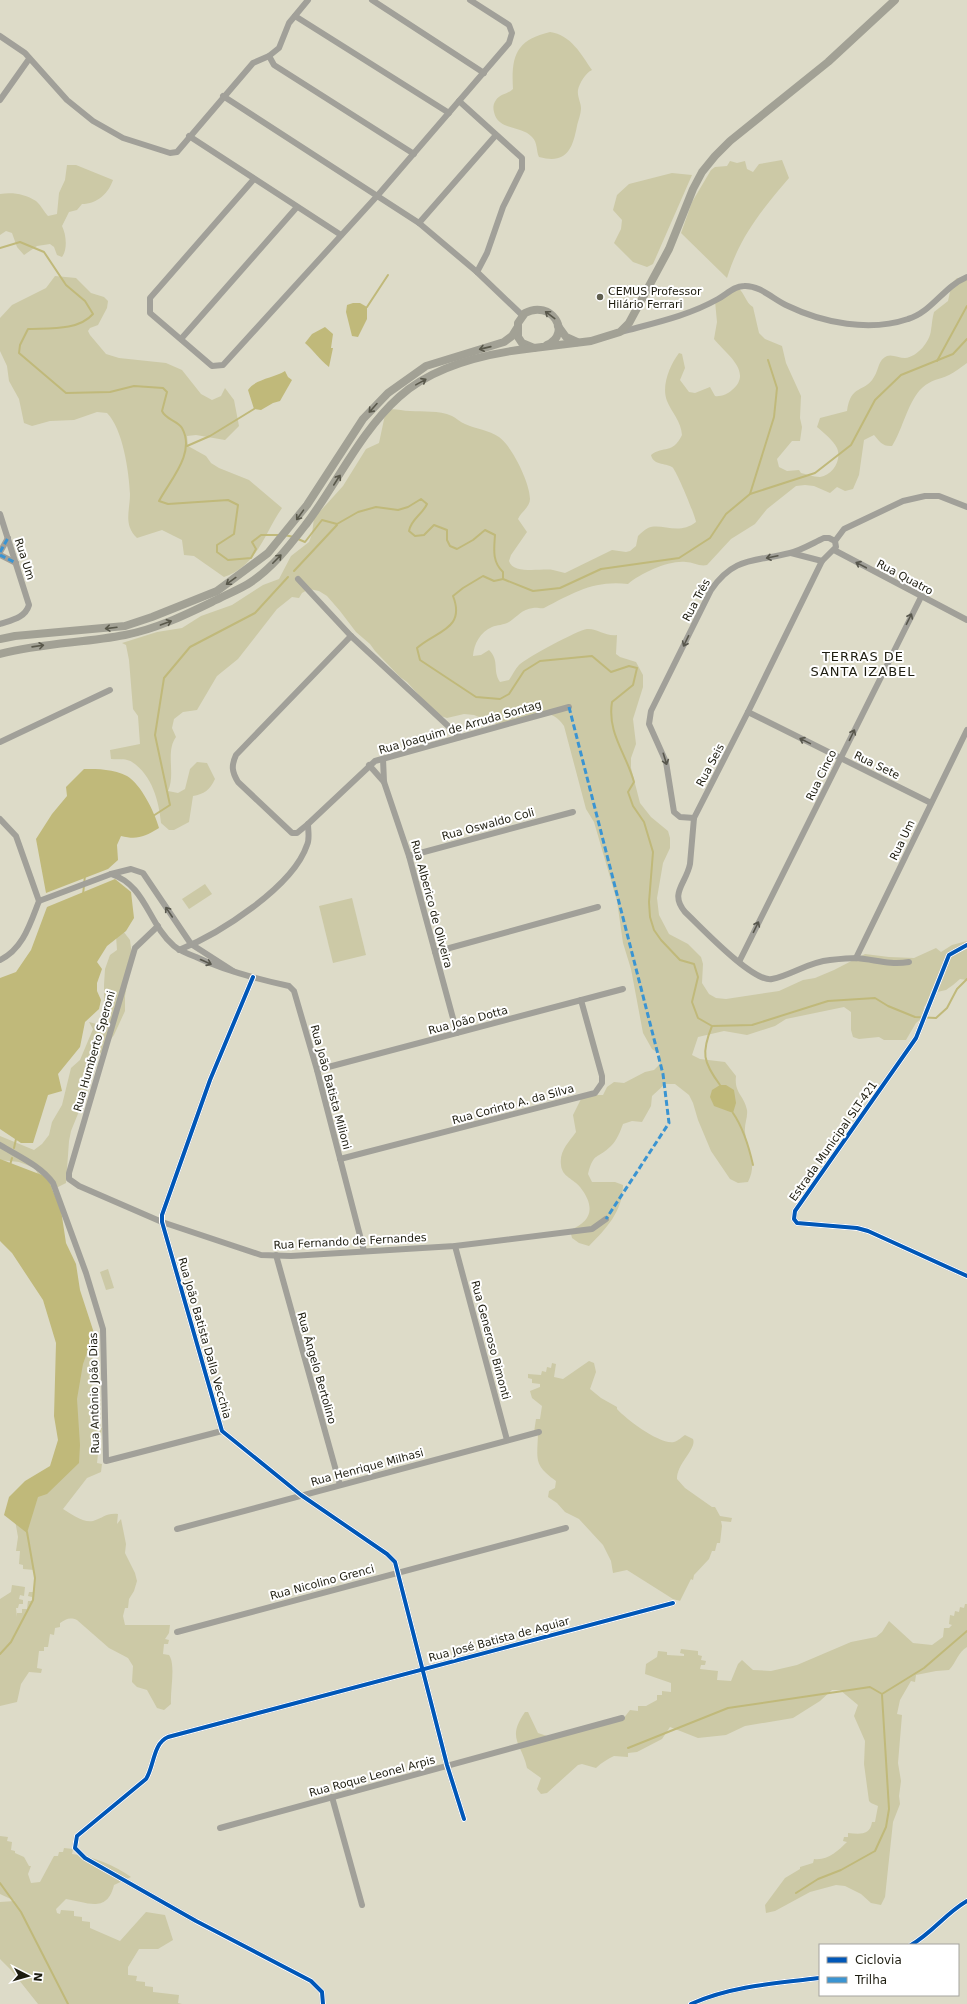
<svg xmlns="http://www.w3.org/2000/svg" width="967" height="2004" font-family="'DejaVu Sans',sans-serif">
	<rect width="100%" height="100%" fill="#dddbc8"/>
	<g fill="#ccc9a6">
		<path d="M550 32C571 35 581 54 592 70 586 72 579 84 578 90 577 96 581 103 581 108 581 114 578 121 577 126 572 151 566 164 539 157 536 151 538 143 532 137 521 125 498 131 494 112 493 108 493 104 496 100 500 94 508 94 513 89 511 56 516 40 550 32Z"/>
		<path d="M782 160 789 178C761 211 740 236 727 278L681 233 692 202 711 170 715 167 727 166 730 161 737 163 745 161 747 169 753 172 759 164Z"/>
		<path d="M67 165H76L113 180C108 194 97 204 82 204L77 210 69 212 62 226C66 234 68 249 62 257L57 255 54 247 50 244 37 246 24 255 17 247 12 233 6 231 0 235V194C13 192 25 194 36 201 41 205 44 212 48 216L57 214 59 193 65 180Z"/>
		<polygon points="672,173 692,175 653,264 647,267 633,262 614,243 621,229 622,220 613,210 617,195 629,184"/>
		<path d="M55 276 76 278 91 293 104 297 108 301 107 308 98 325 90 328 88 331 90 335 106 354 119 358 166 363 182 370 201 394 212 400 221 396 225 388 234 400 239 426 225 440 196 435 187 436 188 446 206 456 211 463 219 468 249 480 282 508C264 534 257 566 224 577L194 556 184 555 182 540 162 530 137 538C123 524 130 511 130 494 129 472 123 429 107 413L97 412 74 420 50 421 32 426 24 423 19 399 9 381 7 366 0 351V318L12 305 46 288Z"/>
		<path d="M957 278 967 280V363C961 367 955 372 949 375 938 380 932 379 922 388 908 401 903 429 892 446 883 447 879 441 874 435L864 440 859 475 853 489 845 491 837 487 830 493 814 486 805 485 796 486 767 509 755 524 731 539 707 565C700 567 693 562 686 562 669 560 641 573 628 584 594 580 573 593 544 608 541 609 537 607 533 608 522 609 517 617 509 622 504 625 497 625 492 627 480 632 474 644 473 656L481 655 489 650C500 661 492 670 500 682L509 680C512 676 515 669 519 665 526 658 578 630 587 629 597 628 606 637 617 635L616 654 620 657 636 662 643 675V687L633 719 636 744 631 758V768L640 803 651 817 668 831 670 838V848L663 863 657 898 659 915 669 934 688 944 701 957 703 964 702 983 709 994 716 998 726 999 779 991 803 980 815 978 834 970 865 954 889 957 914 958 936 948 941 952 952 945 967 941V980L960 979 953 985 946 990 937 992 931 998 924 1007 923 1017 916 1023 906 1040H884L879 1037 859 1039 853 1037 851 1030V1012L844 1007 786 1019 775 1026 747 1035 724 1031 698 1037 692 1055 700 1059 725 1062 736 1076C734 1093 744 1095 747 1110 748 1117 744 1125 745 1132 747 1151 758 1162 748 1182L738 1183 730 1179 711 1151 698 1120 693 1103 689 1095 675 1084H665L652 1096 651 1106 642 1122 632 1121 623 1124C620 1132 617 1140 611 1146 597 1160 594 1151 588 1174L592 1182H615L623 1185C623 1211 606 1229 589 1246L579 1243 572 1238 570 1230C593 1221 595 1206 580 1187 574 1179 562 1177 561 1165 559 1151 569 1142 576 1132L573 1115 583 1095H603L607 1087 614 1082 624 1083 645 1072 654 1070 660 1064V1054L652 1049 643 1033 631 969 623 943 617 901 594 822 586 809 564 726C548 702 523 718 502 726L474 715 464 714 447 718 437 715 407 682 400 677 375 651 370 644 356 632 340 611 327 596 319 591 309 589 302 593 299 598 292 597 277 609 238 659 217 676 197 710 183 712 174 719 172 728 176 737C165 752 176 774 168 791L178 793 185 789 190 769 197 762 207 763 215 779C210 790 204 794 193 796L189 822 174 830H169L161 823C159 801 152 775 132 762 126 758 117 760 111 759L110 750 140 744 138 716 133 709 129 660 126 645 122 643 157 632 182 628 201 616 232 605 263 585 279 579 291 556 309 542 312 534 314 518 343 486 366 449 379 443 386 410C395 408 401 411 410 411 424 412 438 410 452 416 456 418 460 422 465 424 476 429 489 430 499 437 512 446 530 483 530 499 530 507 521 512 518 519L527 532 511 555 509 561C513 575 543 568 553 570 557 571 561 572 565 573L612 550 626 552 630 551 636 546 638 536C641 533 644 530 648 528 661 522 678 536 696 522 696 518 676 469 672 467 665 463 653 465 651 455 664 445 672 455 682 435 681 421 672 413 667 401 661 386 670 365 679 353L682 354 685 368 680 380 689 392 695 393 710 387 715 396C720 397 728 394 732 390 754 372 725 353 714 339L717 322 715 301 738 288C745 293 745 302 753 307L759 333 765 339 782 346 786 363 801 396 800 418 802 427 800 441H792L777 459 779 467 787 471 799 470 801 473C806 474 813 477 820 477 833 475 842 460 837 448 833 440 824 433 817 427L820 418 847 411C851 383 864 394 874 377 879 369 878 360 887 356 892 354 899 358 905 358 917 357 930 342 931 330 932 324 932 319 934 312L948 301 952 283Z"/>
		<polygon points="205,884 212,894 189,909 182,899"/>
		<polygon points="352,898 366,955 333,963 319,906"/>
		<polygon points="123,931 130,940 132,956 125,996 125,1011 114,1035 96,1059 86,1094 71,1131 69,1141 66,1183 58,1187 45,1189 35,1168 19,1162 0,1160 0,1136 34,1150 42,1144 49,1135 52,1122 62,1105 71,1068 80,1060 93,1029 89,1022 104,1026 106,1022 104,1015 104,985 105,969 110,955 117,950 116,936"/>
		<polygon points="108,1269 114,1288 106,1290 100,1272"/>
		<path d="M80 1350 89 1352 88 1356H93C91 1368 93 1380 91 1391L93 1392 91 1407 95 1427 102 1428 101 1437H96V1454H98L97 1463 102 1464 101 1472 87 1478 63 1509C71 1514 83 1523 93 1521 104 1518 105 1513 118 1514L117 1524 121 1519 126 1544 125 1553 135 1573 137 1581 134 1591 129 1599 128 1608H125L123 1616 125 1625H170L169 1633 165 1639 169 1640 168 1644H164L163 1654 169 1655C176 1665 170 1690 171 1704L164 1710 157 1708 147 1690 137 1687 132 1682 133 1666 128 1658 109 1648 77 1620C70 1617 66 1619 60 1623V1627L55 1628 54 1635 50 1634 48 1647H44V1651H39L37 1668 42 1669 41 1673 29 1672 21 1684 17 1702 0 1706V1599L11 1592 12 1585 25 1587 24 1596 20 1595 19 1599 23 1600V1604H19L18 1608H16L17 1617V1613H22V1609H27L28 1601H32V1597L28 1596 29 1592H33L35 1579 34 1570 23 1569V1565L19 1564 20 1551H16L18 1537 15 1520 51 1480Z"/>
		<path d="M589 1361 594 1363 596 1372 590 1389 601 1398 617 1407V1409C626 1419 660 1445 674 1442 678 1441 682 1437 685 1435L693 1439C697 1449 677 1463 677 1479L685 1488 712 1507H715L720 1516 732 1518 731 1522 721 1521 722 1526 720 1543H717L715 1551H712L709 1559 694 1575 693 1580 691 1579 680 1601 673 1599 627 1570 613 1573 611 1561 603 1545 579 1519 565 1512 557 1503 548 1497 549 1491 555 1488 556 1481C534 1465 537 1461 538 1434L534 1432 536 1419H540L542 1406 532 1398 530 1391 540 1387V1384L532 1383V1379L528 1378V1374L541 1375 542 1371 546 1372 547 1367 551 1368 552 1363 556 1364 554 1377 563 1379Z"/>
		<path d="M965 1604H967V1647C958 1652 956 1663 949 1670L936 1671 916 1675 915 1682 911 1681 900 1700 897 1714 902 1715 898 1763 901 1781 899 1796 900 1804 893 1822 885 1897 881 1905 871 1903 861 1894 845 1886 836 1885 810 1892 775 1911 766 1913 765 1905 785 1878 800 1869V1867L813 1863 814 1859C827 1861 838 1851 847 1842L843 1841 844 1837H848V1833C859 1834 870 1836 872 1822H875L878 1806 871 1803 869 1801 864 1764 865 1741 854 1716 858 1705 840 1690H832L820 1701 793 1718 745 1726 726 1735 698 1738 670 1727 662 1739 637 1752 628 1753V1757L614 1756C608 1759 602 1762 596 1768L582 1764 578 1765 547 1793 541 1794 537 1789 541 1778 527 1768C522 1743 506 1739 525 1712H528L538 1733 547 1736 623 1719 630 1710 638 1711V1706H646L657 1700V1695H662V1691L671 1692V1683L645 1674 646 1664 657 1657 658 1651 667 1652V1655L684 1656V1654L680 1653 681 1649 698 1651V1655L702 1656 701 1660 706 1661 705 1665H701L700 1669 718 1671 717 1680 731 1681 738 1664 742 1660 753 1670 771 1671 797 1665 851 1642 876 1637 882 1632 889 1621 913 1643 932 1645 943 1637 944 1628H949L952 1625 949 1624 950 1615 954 1616 955 1611 959 1612 960 1607 964 1608Z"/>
		<path d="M0 1836 8 1837 7 1841 12 1842 11 1850 15 1851V1853L24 1857 29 1866H31L28 1874 31 1883 40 1882 54 1856H58L59 1852H63L64 1848 73 1849 72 1854C91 1856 115 1865 131 1877L114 1885C107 1914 87 1902 66 1899L56 1909 57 1913 60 1914 61 1910 74 1911V1916L82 1917V1921L90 1922V1928L120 1941 146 1912 165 1915 173 1940 158 1949H139L128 1967V1975L137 1976 136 1981 145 1982V1986L153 1987V1992L179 1995 178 2003 182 2004H38L11 1970 0 1959V1902L15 1901 0 1894Z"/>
	</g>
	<g fill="#c0b97a">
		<polygon points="353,303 360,303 367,307 367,319 358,337 352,336 346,312 347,305"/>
		<path d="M325 327 333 334 331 348H333L329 367C319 359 314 351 305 343L312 334Z"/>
		<path d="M285 371 288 377 292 380 280 401 273 403 261 410 254 409 248 390C255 379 274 378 285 371Z"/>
		<path d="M84 769C98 769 114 769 127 776 141 784 155 813 159 828 144 837 137 840 121 836L117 845 118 860 108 869 46 893 36 839 52 814 67 796 66 787Z"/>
		<polygon points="115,879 131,892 134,918 126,931 107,946 97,962 102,969 97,983 97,991 101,1000 99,1009 85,1022 80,1047 58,1074 62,1091 48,1095 33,1143 21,1143 0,1129 0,978 16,972 31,950 47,907"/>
		<polygon points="720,1085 726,1085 734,1090 736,1103 733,1113 714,1106 710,1097 712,1090"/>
		<polygon points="0,1159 47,1177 61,1210 66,1243 76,1264 80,1290 94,1333 83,1364 77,1399 80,1445 79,1463 47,1494 38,1497 27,1533 4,1515 9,1497 25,1481 50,1466 58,1440 54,1416 56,1343 43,1300 12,1253 0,1241"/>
	</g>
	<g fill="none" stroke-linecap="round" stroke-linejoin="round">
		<g stroke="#c0b97a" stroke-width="2">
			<path d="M0 248 20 242 44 252 66 285 85 301 93 314C78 331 49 328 28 329L20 345 19 353 66 393 110 392 134 386 163 388 167 392 162 411C166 420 177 420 182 428 196 453 170 480 159 501L168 504 228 500 238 505 234 534 217 545V552L228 560 251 558 256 549 252 542 261 535H280"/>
			<polyline points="367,307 388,275"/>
			<polyline points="937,361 967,306"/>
			<polyline points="187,446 210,436 254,409"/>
			<polyline points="750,494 774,417 777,388 768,360"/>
			<polyline points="284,535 294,537"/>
			<path d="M298 539 305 542 322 520 337 524 358 512 376 507 398 510 408 507 421 499 427 504C422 515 411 519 409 531L415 536 424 535 434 525 447 530V540L450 546 457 549 473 540 485 530 495 535C494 549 492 562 503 572V579L494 581 483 576 463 588 453 596C466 629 436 631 417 648L420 660 476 697 500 699 509 694 524 671 540 661 592 656 611 672 629 666 637 668 633 685 612 702C607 733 626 753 634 782L628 792 633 806 644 822 653 852 649 902 650 917 654 930 661 940 680 960 694 964 698 977 692 1002 698 1018 712 1026 752 1025 828 1001 875 998 888 1006 915 1017 936 1018 947 1008 957 989 967 979"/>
			<polyline points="294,571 337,525"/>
			<polyline points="503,579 533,591 560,588 601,569 679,558 710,538 726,514 750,494 815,473 851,445 875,400 901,375 953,354 967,339"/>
			<polyline points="153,816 170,805 155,735 164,678 190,647 255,613 288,577"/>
			<polyline points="83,895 85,875"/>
			<path d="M712 1026C701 1053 703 1062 720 1085"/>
			<path d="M733 1113C744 1129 749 1147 753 1165"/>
			<polyline points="14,1148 16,1139"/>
			<polyline points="10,1165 12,1158"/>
			<polyline points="0,1654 11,1642 33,1600 35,1578 27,1532"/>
			<polyline points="628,1748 728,1708 870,1687 882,1694 924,1668 967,1631"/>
			<polyline points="0,1883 21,1912 68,2004"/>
			<polyline points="796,1893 818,1879 841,1870 875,1851 886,1827 889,1809 882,1695"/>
		</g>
		<g stroke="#a1a099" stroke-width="6">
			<polyline points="372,0 484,73"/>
			<polyline points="295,16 449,113"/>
			<polyline points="0,36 25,53 67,100 93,121 123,138 170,153 177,152 253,63 269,56 279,48 289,23 308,0"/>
			<polyline points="269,56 274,65 414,154"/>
			<polyline points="223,96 419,223 477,272 522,315"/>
			<polyline points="0,100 29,59"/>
			<polyline points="459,101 522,158 522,169 503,207 487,253 477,272"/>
			<polyline points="189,136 341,235"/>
			<polyline points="254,179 150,298 150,313 212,366 223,365 378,195 509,43 512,33 509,25 470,0"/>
			<polyline points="419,223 496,135"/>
			<path d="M621 332C654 323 688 316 718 299 727 294 734 286 744 286 760 285 774 300 788 306 823 323 870 332 908 319 932 312 944 286 967 277"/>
			<polyline points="181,339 297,207"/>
			<path d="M0 514 29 605C25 618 12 620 0 624"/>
			<polyline points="834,550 967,620"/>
			<polyline points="0,552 8,538"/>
			<polyline points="791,553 822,561"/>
			<polyline points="0,555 16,563"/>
			<polyline points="298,579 351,636 460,737"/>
			<path d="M351 636 236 755C231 766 232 772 238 782L292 833H297L308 824 375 761 569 707"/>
			<polyline points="748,712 931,803"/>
			<polyline points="0,742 110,690"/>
			<polyline points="383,759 384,782 409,856 457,1033"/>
			<polyline points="369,765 384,782"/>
			<path d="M694 818 680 817 674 812 666 762 649 724 651 711 711 590C734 556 755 562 790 553 802 550 813 543 824 538H829L835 541"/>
			<path d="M0 819 16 836 39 901C30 924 23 949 0 960"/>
			<polyline points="409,856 573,812"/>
			<path d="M111 874C146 885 148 924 174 946 180 951 188 954 196 957 225 971 257 979 289 986L294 991 317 1070 364 1251"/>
			<polyline points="39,901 111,874 131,869 143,873 191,944 233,971"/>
			<polyline points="158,926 135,948 69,1173 69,1179 79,1186 162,1222 261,1255 291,1256 455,1246 592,1229 606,1219"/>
			<polyline points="967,945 949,955 916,1038 795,1211 794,1219 797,1223 857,1228 868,1231 967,1276"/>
			<path d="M179 950C219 934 293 887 307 845 310 839 308 831 308 824"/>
			<polyline points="435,952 598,907"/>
			<polyline points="856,958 967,730"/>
			<polyline points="739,962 921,597"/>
			<path d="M909 962C889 965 877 960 857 958 849 958 839 959 830 960 808 962 792 975 772 979 753 983 700 926 685 912 669 893 686 884 690 864L694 818 748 712 822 561 836 547 835 541 844 529 903 501 925 496H939L967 507"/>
			<polyline points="253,977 210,1080 162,1215 162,1222 222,1431 301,1495 387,1554 395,1562 447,1765 464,1819"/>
			<polyline points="317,1070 623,989"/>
			<path d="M0 1145C18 1156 41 1166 53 1183L86 1273 103 1329 106 1461 222 1431"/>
			<polyline points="340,1159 595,1093 602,1083 602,1076 581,1000"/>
			<polyline points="455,1246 507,1440"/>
			<polyline points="276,1255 340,1485"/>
			<polyline points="177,1529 539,1432"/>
			<polyline points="177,1632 566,1528"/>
			<polyline points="332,1797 362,1905"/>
			<polyline points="220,1828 622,1718"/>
			<path d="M911 1945C932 1933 946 1913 967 1901"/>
			<path d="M323 2004 322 1992 311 1981 196 1921 85 1858 75 1848 77 1836 146 1779C154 1767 153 1743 168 1737L673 1603"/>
			<path d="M691 2004C730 1986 777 1983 820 1978"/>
		</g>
		<g stroke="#a2a195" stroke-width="8">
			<polyline points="558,326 566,337 577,342"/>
			<path d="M547 345C573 333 551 299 525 313L518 323V337L522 343 534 348 591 341 620 332 629 323 669 249 693 189 702 172 715 156 730 141 828 62 895 0"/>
			<polyline points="0,639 15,636 125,626 152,617 217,591 268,553 307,505 363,419 388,393 426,366 504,342 512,336 517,328"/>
			<path d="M0 654C41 643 84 643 125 635 157 629 187 614 216 600 227 594 238 590 248 584 272 569 290 545 307 523 337 483 361 431 399 397 434 365 488 353 534 348"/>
		</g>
		<g stroke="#3a94d2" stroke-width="3" stroke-dasharray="6 3" stroke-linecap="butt">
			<polyline points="0,552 8,538"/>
			<polyline points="0,555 16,563"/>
			<polyline points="569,707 663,1074 669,1123 606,1219"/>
		</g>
		<defs>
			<g id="cycleway">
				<polyline points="967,945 949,955 916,1038 795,1211 794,1219 797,1223 857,1228 868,1231 967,1276"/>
				<polyline points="253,977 210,1080 162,1215 162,1222 222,1431 301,1495 387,1554 395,1562 447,1765 464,1819"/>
				<path d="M911 1945C932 1933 946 1913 967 1901"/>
				<path d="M323 2004 322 1992 311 1981 196 1921 85 1858 75 1848 77 1836 146 1779C154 1767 153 1743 168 1737L673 1603"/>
				<path d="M691 2004C730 1986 777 1983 820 1978"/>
			</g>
		</defs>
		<use href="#cycleway" stroke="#fff" stroke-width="6"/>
		<use href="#cycleway" stroke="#0057b8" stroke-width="4"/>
	</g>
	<defs><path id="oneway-shaft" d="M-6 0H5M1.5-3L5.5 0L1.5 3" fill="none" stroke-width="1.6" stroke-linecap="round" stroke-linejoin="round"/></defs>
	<g stroke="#59584b">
		<use href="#oneway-shaft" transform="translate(550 315) rotate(-143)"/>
		<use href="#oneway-shaft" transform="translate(485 348) rotate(167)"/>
		<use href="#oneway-shaft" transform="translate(421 382) rotate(-29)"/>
		<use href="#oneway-shaft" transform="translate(373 408) rotate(132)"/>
		<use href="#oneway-shaft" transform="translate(337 480) rotate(-57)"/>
		<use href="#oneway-shaft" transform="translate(300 515) rotate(126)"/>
		<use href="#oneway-shaft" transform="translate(277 559) rotate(-45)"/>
		<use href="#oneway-shaft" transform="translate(231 581) rotate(144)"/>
		<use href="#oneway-shaft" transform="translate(166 623) rotate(-20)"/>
		<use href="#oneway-shaft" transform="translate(111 628) rotate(173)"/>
		<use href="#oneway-shaft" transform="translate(38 646) rotate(-8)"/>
	</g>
	<g stroke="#58574d">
		<use href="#oneway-shaft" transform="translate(772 557) rotate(168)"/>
		<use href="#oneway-shaft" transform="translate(861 565) rotate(-152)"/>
		<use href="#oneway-shaft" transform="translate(909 619) rotate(-64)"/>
		<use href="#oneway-shaft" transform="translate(686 641) rotate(116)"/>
		<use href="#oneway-shaft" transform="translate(852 735) rotate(-64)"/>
		<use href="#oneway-shaft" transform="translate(805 741) rotate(-154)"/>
		<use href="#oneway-shaft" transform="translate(665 759) rotate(73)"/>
		<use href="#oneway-shaft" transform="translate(169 912) rotate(-124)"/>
		<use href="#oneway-shaft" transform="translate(756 927) rotate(-64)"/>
		<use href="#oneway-shaft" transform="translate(206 962) rotate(24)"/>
	</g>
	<circle fill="#605f50" stroke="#fff" stroke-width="1.5" cx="600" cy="297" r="4"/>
	<g text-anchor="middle" stroke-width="4" stroke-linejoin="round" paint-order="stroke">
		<g font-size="11" fill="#1d1c0f" stroke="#fff" text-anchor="start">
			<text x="608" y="295">CEMUS Professor<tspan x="608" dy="13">Hilário Ferrari</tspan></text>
		</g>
		<g font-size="11" fill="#1d1c0f" stroke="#fff">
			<text transform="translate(25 559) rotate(72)" y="4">Rua Um</text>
			<text transform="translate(905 577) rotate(28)" y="4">Rua Quatro</text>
			<text transform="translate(696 600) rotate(-62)" y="4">Rua Três</text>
			<text transform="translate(460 727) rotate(-16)" y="4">Rua Joaquim de Arruda Sontag</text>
			<text transform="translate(710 765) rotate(-62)" y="4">Rua Seis</text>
			<text transform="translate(877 765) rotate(26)" y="4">Rua Sete</text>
			<text transform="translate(821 775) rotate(-64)" y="4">Rua Cinco</text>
			<text transform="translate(488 824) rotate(-15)" y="4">Rua Oswaldo Coli</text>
			<text transform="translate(902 840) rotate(-64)" y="4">Rua Um</text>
			<text transform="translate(432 904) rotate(75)" y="4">Rua Alberico de Oliveira</text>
			<text transform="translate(468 1020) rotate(-15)" y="4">Rua João Dotta</text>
			<text transform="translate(94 1051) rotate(-74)" y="4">Rua Humberto Speroni</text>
			<text transform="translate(331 1087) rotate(75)" y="4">Rua João Batista Milioni</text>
			<text transform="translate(513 1104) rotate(-15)" y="4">Rua Corinto A. da Silva</text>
			<text transform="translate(833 1141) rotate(-55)" y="4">Estrada Municipal SLT-421</text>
			<text transform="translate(350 1241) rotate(-3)" y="4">Rua Fernando de Fernandes</text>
			<text transform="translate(205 1338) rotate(74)" y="4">Rua João Batista Dalla Vecchia</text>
			<text transform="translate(491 1340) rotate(75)" y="4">Rua Generoso Bimonti</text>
			<text transform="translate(317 1368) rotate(74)" y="4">Rua Ângelo Bertolino</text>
			<text transform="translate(94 1393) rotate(-91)" y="4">Rua Antônio João Dias</text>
			<text transform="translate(367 1467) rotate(-15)" y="4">Rua Henrique Milhasi</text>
			<text transform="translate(322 1582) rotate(-15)" y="4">Rua Nicolino Grenci</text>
			<text transform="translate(499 1639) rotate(-15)" y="4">Rua José Batista de Aguiar</text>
			<text transform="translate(372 1776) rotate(-15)" y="4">Rua Roque Leonel Arpis</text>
		</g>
		<g font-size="13" letter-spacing="1" fill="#1d1c0f" stroke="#fff">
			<text x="863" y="661">TERRAS DE<tspan x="863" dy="15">SANTA IZABEL</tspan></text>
		</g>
	</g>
	<rect x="819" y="1944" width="140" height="52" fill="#ffffff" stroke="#a5a49f"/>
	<rect x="827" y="1957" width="20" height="6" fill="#0057b8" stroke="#a5a49f"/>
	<text x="855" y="1964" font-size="12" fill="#1d1c0f">Ciclovia</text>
	<rect x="827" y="1977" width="20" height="6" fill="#3a94d2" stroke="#a5a49f"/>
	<text x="855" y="1984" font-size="12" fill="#1d1c0f">Trilha</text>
	<g transform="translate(28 1976) rotate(96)" stroke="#ffffff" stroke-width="3" paint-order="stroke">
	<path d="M0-3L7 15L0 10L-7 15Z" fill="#1d1c0f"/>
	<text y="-6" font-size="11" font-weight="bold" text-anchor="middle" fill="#1d1c0f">N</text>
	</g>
</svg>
